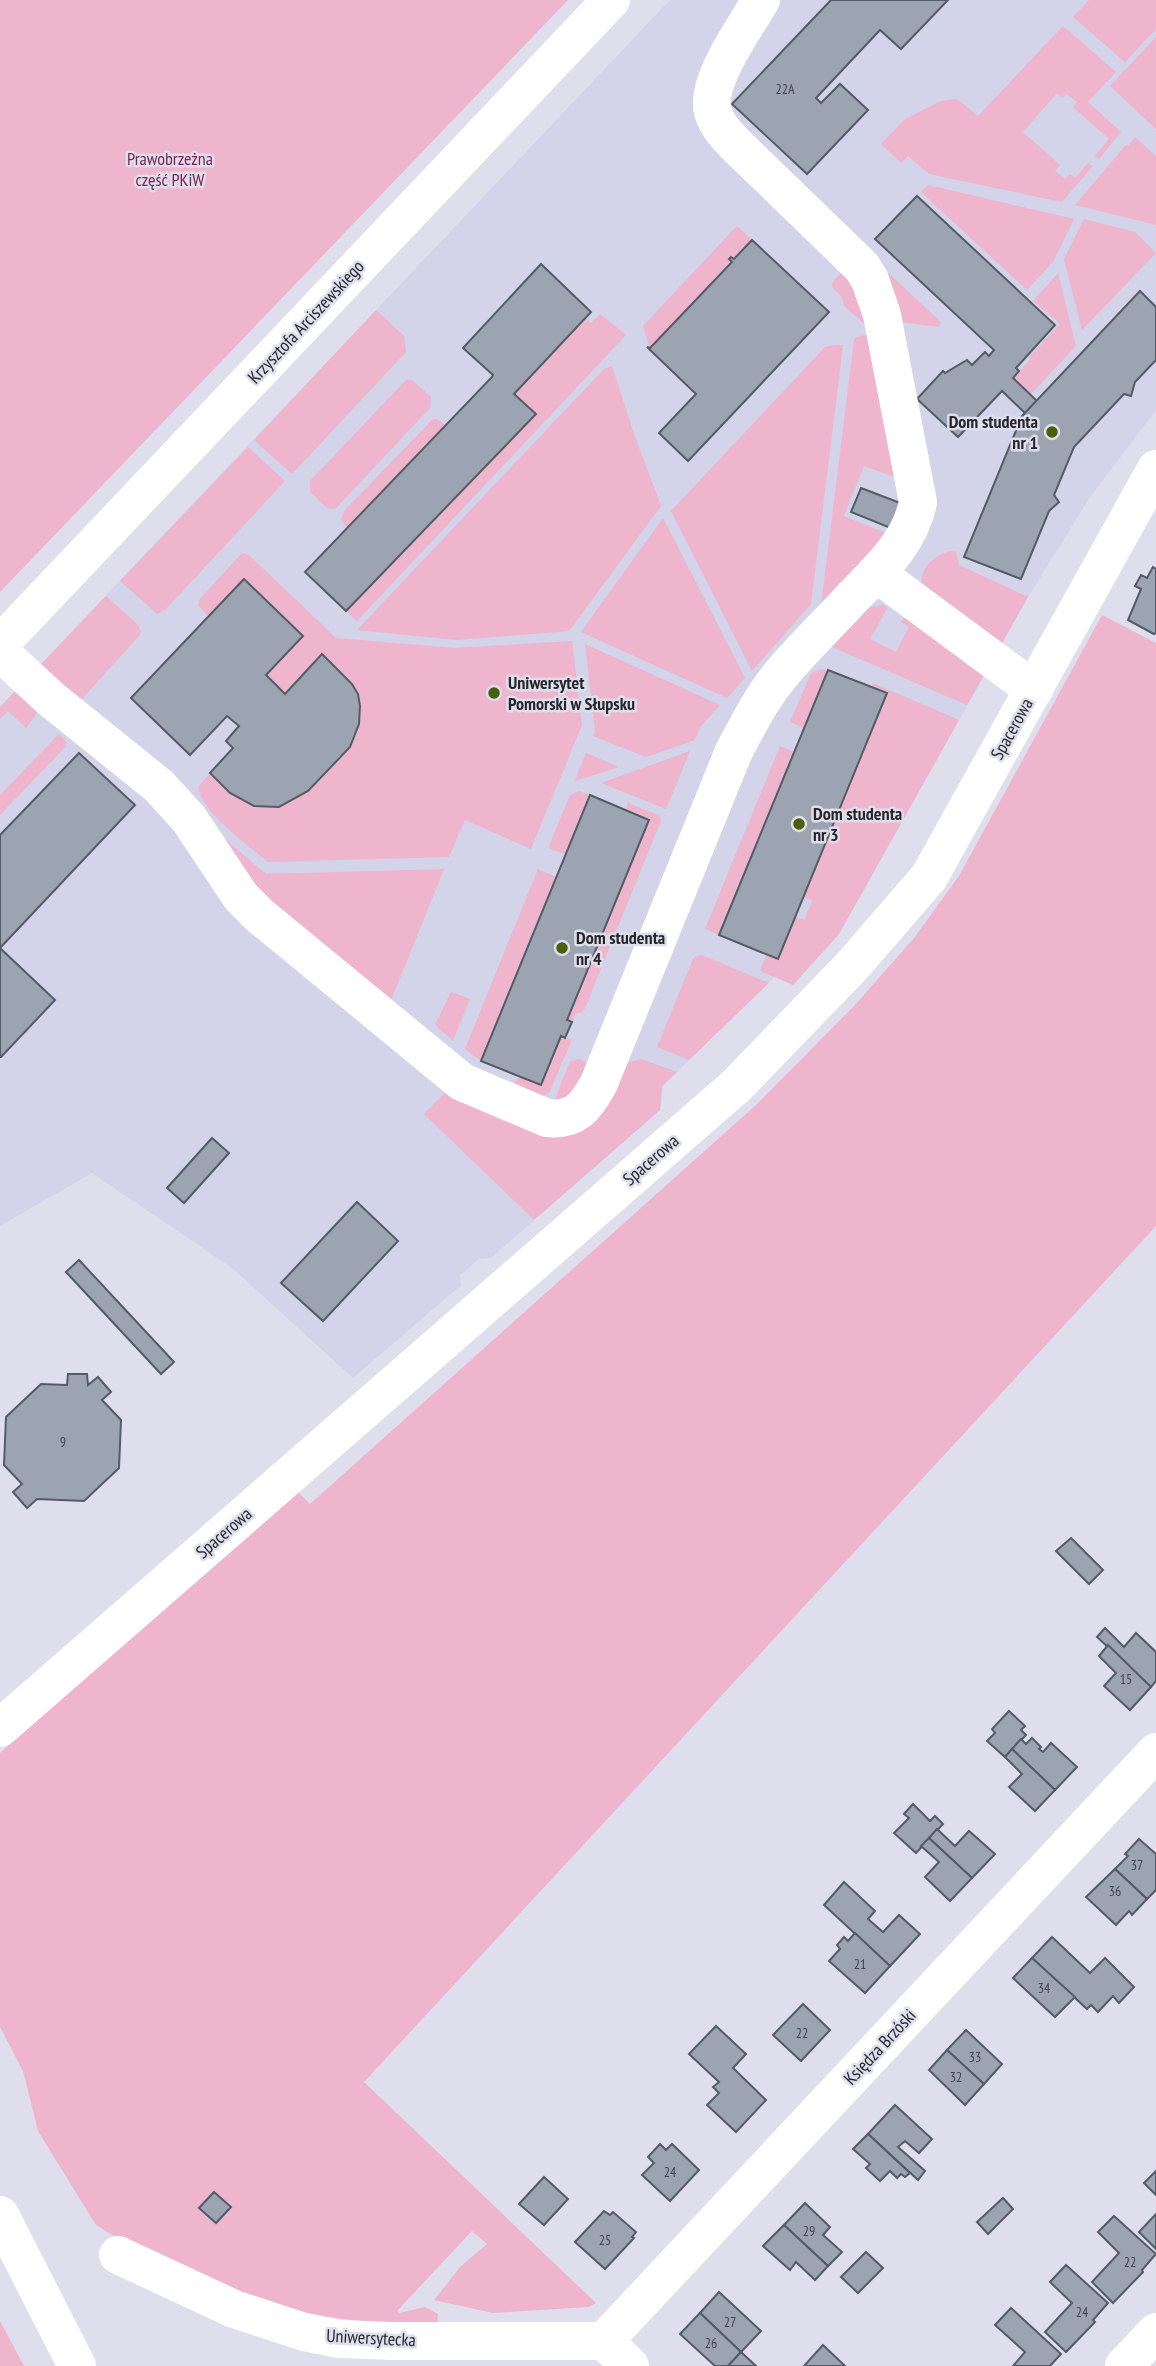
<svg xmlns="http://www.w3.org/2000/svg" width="1156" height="2366" font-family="'PT Sans Narrow',sans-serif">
	<rect width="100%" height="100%" fill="#dfdeed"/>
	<polygon fill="#d3d3e9" points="670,0 1156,0 1156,410 1090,497 1028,597 839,934 793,985 776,976 774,977 663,1086 660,1110 491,1258 479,1259 460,1275 461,1285 353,1378 232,1268 92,1173 0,1226 0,707"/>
	<g fill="#eeb5cc">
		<polygon points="0,0 568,0 0,592"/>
		<polygon points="1089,0 1156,0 1156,29 1125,62 1073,17"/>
		<polygon points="1063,26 1116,72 1088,102 1121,132 1099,159 1095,156 1109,139 1073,107 1077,102 1067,94 1063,98 1057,93 1023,132 1060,165 1055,171 1065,179 1070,174 1075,178 1088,163 1093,166 1062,202 929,174 908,156 901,163 881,144 905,119 941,101 955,99 960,101 978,116"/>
		<polygon points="1156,37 1156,129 1110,86"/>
		<polygon points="1135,137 1156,156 1156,225 1075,205 1126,145 1128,146"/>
		<polygon points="928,185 1074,219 1053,262 1027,290 921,192"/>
		<polygon points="1084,219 1135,232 1156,253 1082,330 1064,259"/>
		<polygon points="737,226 752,240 734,259 731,257 732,262 650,348 643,326"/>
		<polygon points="846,269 866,325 844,306 842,297 832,287 833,281"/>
		<polygon points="886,271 939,320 941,323 939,327 900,322"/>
		<polygon points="1058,273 1076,346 1030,395 1013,378 1031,359 1029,357 1059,325 1057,321 1033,301"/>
		<polygon points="376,310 404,336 406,352 292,474 254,440"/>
		<polygon points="600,314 626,335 357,621 346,611 536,415 514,394 586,319 591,323"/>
		<polygon points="872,334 900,479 864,466 844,516 893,536 820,614 854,340 856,337"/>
		<polygon points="835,345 843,345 811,604 752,671 671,511 825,347"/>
		<polygon points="612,366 634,434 661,506 569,631 457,640 357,630 604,369"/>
		<polygon points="407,379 412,380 431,397 430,408 338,506 334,509 327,508 310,492 310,481"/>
		<polygon points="433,419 437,419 445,425 347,528 341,520 344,511"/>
		<polygon points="248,447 285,481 165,610 157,614 155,612 120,581"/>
		<polygon points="663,518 745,678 727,698 581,632"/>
		<path d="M950 551 956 552 959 565 1028 597 998 650 922 587C920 568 932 556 950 551Z"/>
		<path d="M242 553 249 555 336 638 455 648 572 641 582 725 531 849 465 820 449 857 268 862C248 845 202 813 198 787L210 773C225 788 241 806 264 807 291 809 310 789 327 771 347 750 369 727 358 695 352 679 334 666 322 655L285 694 266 675 302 636 244 579 208 616 198 605 199 600Z"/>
		<polygon points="106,596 137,624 141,631 139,636 80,701 34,672"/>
		<polygon points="884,605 887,609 870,639 896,652 909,627 901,622 906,616 987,670 967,705 832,647 869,607"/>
		<path d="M1102 615 1156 643V1226L364 2082 596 2303 589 2307 493 2313 434 2300 461 2266 487 2244 472 2231 397 2311 399 2313 425 2307 438 2314 437 2324C387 2323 337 2322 288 2308 255 2299 224 2285 192 2272 159 2259 127 2245 96 2225L38 2131 23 2071 0 2027V1753L295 1489 310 1504 756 1105 855 1005 914 938 959 876Z"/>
		<polygon points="585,644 720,705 700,727 695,740 646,757 593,736 595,731"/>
		<polygon points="822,669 828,670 804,728 790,722 811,673"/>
		<polygon points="24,682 39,707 36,715 26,728 8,711 0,719 0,707"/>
		<polygon points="873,683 959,720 839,934 793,985 760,971 766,955 778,959 795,917 804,920 812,901 804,897 887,694 871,687"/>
		<polygon points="59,734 67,742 65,744 66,746 0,815 0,795"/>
		<polygon points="780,746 794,752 719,935 705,929"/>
		<polygon points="690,751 666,809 601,783"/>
		<polygon points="586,753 619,767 575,781"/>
		<polygon points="579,791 590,795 565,854 548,848 570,795"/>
		<polygon points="628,803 659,815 661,821 585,1008 582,1012 575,1014 572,1022 567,1020 649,820 625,810"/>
		<polygon points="224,838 266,874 444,869 388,1008 263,905"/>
		<polygon points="538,869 556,877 481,1061 465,1049"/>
		<polygon points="702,955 769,983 689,1060 657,1047 693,959 696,956"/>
		<polygon points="451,992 470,999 453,1041 435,1025"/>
		<polygon points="561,1036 572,1040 549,1093 542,1096 513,1085 519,1077 541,1085"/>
		<polygon points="579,1059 593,1065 582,1093 552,1106 569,1064 571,1061"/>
		<polygon points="641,1059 677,1072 662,1086 660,1110 534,1220 424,1114 451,1087 535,1127 626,1063"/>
		<polygon points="0,2321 24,2366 0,2366"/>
	</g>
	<g fill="#9ba4b0" stroke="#535c66" stroke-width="2">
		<polygon points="831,0 948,0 901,49 880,30 816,98 821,103 840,84 868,110 807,174 732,104"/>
		<polygon points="917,196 1055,325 1016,368 1019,371 1013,378 1037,401 1025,413 1002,391 958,437 917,399 943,371 945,373 967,360 972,365 985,352 989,356 994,350 875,239"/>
		<polygon points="752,240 829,312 688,461 659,433 696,394 647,347 650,348 732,262 729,259 731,257 734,259"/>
		<polygon points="541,264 591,312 514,394 536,414 346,611 305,572 492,377 493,375 463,348"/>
		<polygon points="1140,291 1156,307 1156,360 1135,382 1131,396 1124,394 1074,447 1054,495 1059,502 1049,511 1021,579 964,557 1022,416"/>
		<polygon points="861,488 903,504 893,529 851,512"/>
		<polygon points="1153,567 1156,569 1156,633 1154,634 1128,620 1141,589 1135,586 1141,575 1147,578"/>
		<polygon points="244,579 303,636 266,675 285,694 322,654 352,684 358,694 360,706 359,724 350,747 308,791 279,807 254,806 230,793 210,773 233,748 226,741 239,726 227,716 190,755 131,698"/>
		<polygon points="828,670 887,693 778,959 719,935"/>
		<polygon points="79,753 135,805 0,948 0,835"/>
		<polygon points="590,795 649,820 567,1020 572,1022 565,1038 561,1036 541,1085 481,1061"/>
		<polygon points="0,948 55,1000 1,1057 0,1057"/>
		<polygon points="212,1138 229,1153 184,1203 167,1188"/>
		<polygon points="357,1202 398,1241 323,1321 281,1283"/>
		<polygon points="79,1260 174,1362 161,1374 66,1272"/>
		<polygon points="68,1374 87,1374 88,1385 98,1377 111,1392 102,1400 121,1420 119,1468 84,1501 37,1499 27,1508 13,1492 22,1484 4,1465 6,1417 41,1384 67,1385"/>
		<polygon points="1071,1538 1103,1570 1089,1584 1056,1551"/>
		<polygon points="1105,1628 1124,1647 1136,1633 1156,1652 1156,1681 1151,1687 1097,1637"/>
		<polygon points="1108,1645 1151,1687 1130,1710 1104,1686 1116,1673 1099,1656"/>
		<polygon points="1009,1711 1025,1726 1021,1730 1026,1735 1005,1757 987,1741 995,1733 992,1729"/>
		<polygon points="1032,1738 1041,1747 1039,1749 1043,1752 1051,1743 1077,1767 1055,1790 1012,1749 1021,1739 1026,1744"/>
		<polygon points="1012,1749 1055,1790 1035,1811 1009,1787 1022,1774 1005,1757"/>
		<polygon points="913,1804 930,1821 935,1816 943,1824 916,1853 894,1833 909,1818 904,1814"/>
		<polygon points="937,1829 955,1846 969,1831 995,1854 972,1878 929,1838"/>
		<polygon points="929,1838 972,1878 950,1901 925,1877 939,1862 921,1846"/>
		<polygon points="1139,1839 1156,1854 1156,1890 1147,1899 1115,1869 1128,1856 1125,1854"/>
		<polygon points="1115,1869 1147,1899 1132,1915 1129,1911 1116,1925 1086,1897"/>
		<polygon points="844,1882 875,1911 868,1919 883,1932 899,1915 920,1934 890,1966 824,1905"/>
		<polygon points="855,1933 890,1966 865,1993 829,1961 840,1949 837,1945 844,1937 848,1941"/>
		<polygon points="1052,1937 1090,1973 1105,1958 1134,1987 1119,2003 1113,1996 1098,2012 1091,2005 1087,2009 1032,1958"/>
		<polygon points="1032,1958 1075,1997 1055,2017 1013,1978"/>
		<polygon points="803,2004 830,2030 801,2061 773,2035"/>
		<polygon points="716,2026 746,2054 733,2068 766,2100 736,2132 707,2105 719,2093 713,2087 719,2082 689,2054"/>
		<polygon points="966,2030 1002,2064 984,2084 947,2050"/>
		<polygon points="947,2050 984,2084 965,2105 929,2070"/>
		<polygon points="895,2105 932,2139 919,2153 905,2141 898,2147 925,2171 918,2180 868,2134"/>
		<polygon points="868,2134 910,2173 905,2177 901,2174 897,2178 890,2171 880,2181 866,2168 870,2164 853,2149"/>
		<polygon points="660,2144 666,2150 672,2144 699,2170 670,2201 642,2175 654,2163 648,2157"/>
		<polygon points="1156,2171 1156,2195 1144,2183"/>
		<polygon points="544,2177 568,2199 544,2225 519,2204"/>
		<polygon points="214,2192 231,2207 216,2223 199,2208"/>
		<polygon points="1003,2198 1013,2209 988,2234 977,2222"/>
		<polygon points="805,2203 830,2227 823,2235 842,2252 828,2266 784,2225"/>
		<polygon points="604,2211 610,2215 613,2212 636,2232 632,2237 634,2238 605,2269 575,2242"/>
		<polygon points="1156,2214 1156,2249 1139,2232"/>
		<polygon points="1114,2216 1156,2254 1142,2270 1143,2272 1113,2303 1092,2282 1119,2253 1098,2232"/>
		<polygon points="784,2225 828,2266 815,2280 796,2262 790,2270 763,2246"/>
		<polygon points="866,2252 883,2268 858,2293 841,2277"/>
		<polygon points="1066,2265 1108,2303 1093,2320 1095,2322 1066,2352 1045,2332 1072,2303 1050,2282"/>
		<polygon points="719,2292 761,2331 741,2352 700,2313"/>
		<polygon points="1011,2308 1061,2354 1050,2366 1013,2366 1025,2352 995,2325"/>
		<polygon points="700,2313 741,2352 728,2366 715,2366 680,2334"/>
		<polygon points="823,2345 845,2366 804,2366"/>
		<polygon points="741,2352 756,2366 728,2366"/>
	</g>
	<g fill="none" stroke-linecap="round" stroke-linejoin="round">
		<g stroke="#fff" stroke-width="38">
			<polyline points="876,573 1034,690"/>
			<polyline points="0,644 611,0"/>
			<path d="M0 652 51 699 159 786 189 819 241 897 259 915 462 1082 547 1118C576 1121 586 1107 599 1083L734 751C749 723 762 697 782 673 804 647 829 623 852 598 879 570 910 543 918 502L882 315 870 280 862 267 738 147C728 137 717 126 713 112 704 83 746 26 761 0"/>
			<polyline points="0,1728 736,1086 853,965 929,877 1156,469"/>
			<polyline points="118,2255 234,2309 304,2332 339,2339 393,2341 604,2341 630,2366"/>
			<polyline points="604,2341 1156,1752"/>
			<polyline points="1124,2366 1156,2332"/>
		</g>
		<polyline stroke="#fff" stroke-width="38" points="0,2215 77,2366"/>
	</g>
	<g fill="#49600b" stroke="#dfdeed" stroke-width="2.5">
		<circle cx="1052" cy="432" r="7"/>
		<circle cx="494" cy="693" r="7"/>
		<circle cx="799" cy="824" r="7"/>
		<circle cx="562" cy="948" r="7"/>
	</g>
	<g text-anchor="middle" stroke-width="5" stroke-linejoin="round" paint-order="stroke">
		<g font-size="14" fill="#42454c">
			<text x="785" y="94">22A</text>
			<text x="63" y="1447">9</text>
			<text x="1126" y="1684">15</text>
			<text x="1137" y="1870">37</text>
			<text x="1115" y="1896">36</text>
			<text x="860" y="1969">21</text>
			<text x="1044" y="1993">34</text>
			<text x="802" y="2038">22</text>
			<text x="975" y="2062">33</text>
			<text x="956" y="2082">32</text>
			<text x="670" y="2177">24</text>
			<text x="809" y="2236">29</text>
			<text x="605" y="2245">25</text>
			<text x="1130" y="2267">22</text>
			<text x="1082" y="2317">24</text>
			<text x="730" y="2327">27</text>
			<text x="711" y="2348">26</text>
		</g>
		<g font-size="18" fill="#802354" stroke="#dfdeed">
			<text x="170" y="165">Prawobrzeżna<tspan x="170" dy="21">część PKiW</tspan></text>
		</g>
		<g font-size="18" fill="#25252a" stroke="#dfdeed">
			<text transform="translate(306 322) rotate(-47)" y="6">Krzysztofa Arciszewskiego</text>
			<text transform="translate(1012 729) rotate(-61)" y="6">Spacerowa</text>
			<text transform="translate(651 1160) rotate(-41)" y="6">Spacerowa</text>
			<text transform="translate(224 1533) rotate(-41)" y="6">Spacerowa</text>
			<text transform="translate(880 2047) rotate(-47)" y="6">Księdza Brzóski</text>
			<text transform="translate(371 2338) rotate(3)" y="6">Uniwersytecka</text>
		</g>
		<g font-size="18" font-weight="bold" fill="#25252a" stroke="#dfdeed" text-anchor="start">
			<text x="1038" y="428" text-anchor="end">Dom studenta<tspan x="1038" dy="21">nr 1</tspan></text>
			<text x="508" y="689">Uniwersytet<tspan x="508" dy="21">Pomorski w Słupsku</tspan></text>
			<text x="813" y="820">Dom studenta<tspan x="813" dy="21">nr 3</tspan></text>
			<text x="576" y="944">Dom studenta<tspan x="576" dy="21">nr 4</tspan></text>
		</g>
	</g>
</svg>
